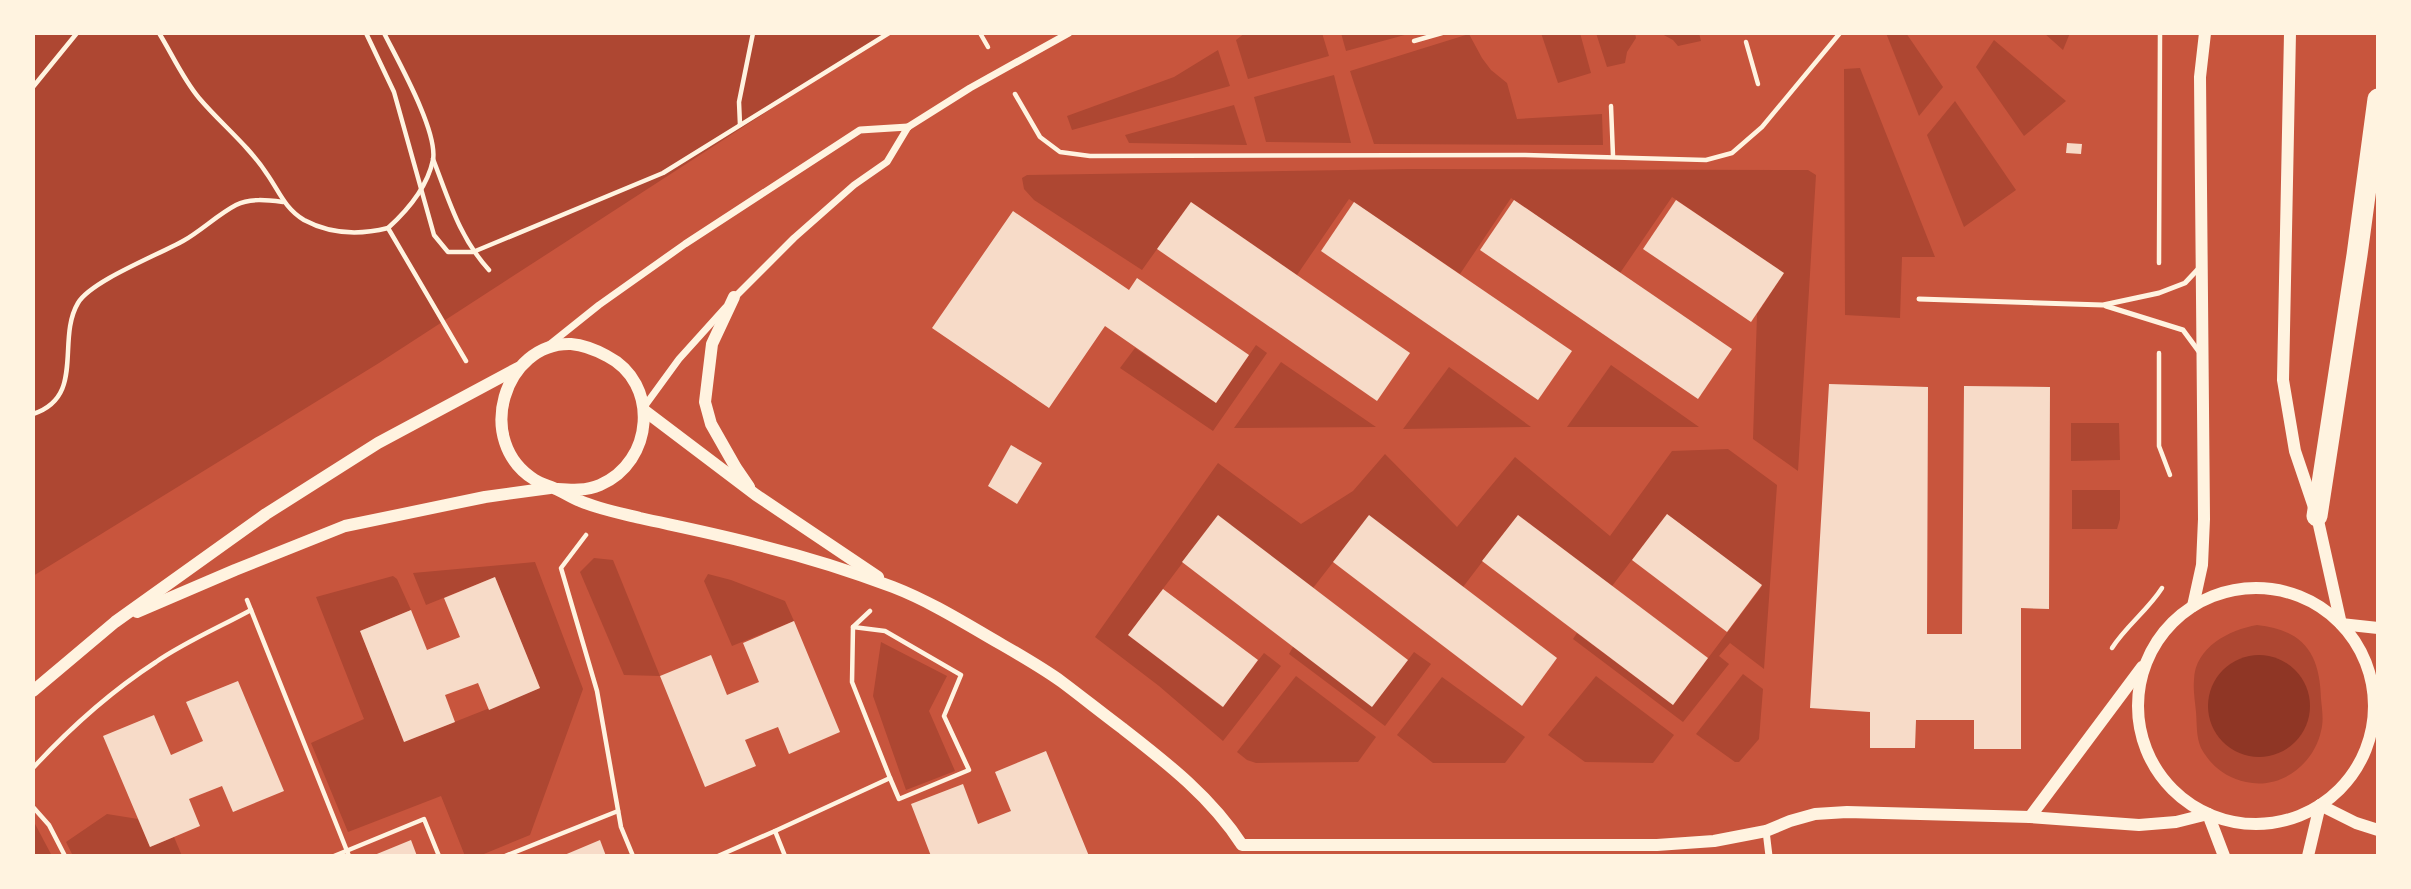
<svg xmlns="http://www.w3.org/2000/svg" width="2411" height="889" font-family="'DM Sans',sans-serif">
	<rect width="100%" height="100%" fill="#c8553d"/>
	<g fill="#ae4732">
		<polygon points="33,33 888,33 379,363 33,576"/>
		<polygon points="1245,33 1322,33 1329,56 1248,79 1236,40"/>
		<polygon points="1341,33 1412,33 1346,51"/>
		<polygon points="1541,33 1580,33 1591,73 1558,83"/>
		<polygon points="1596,33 1635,33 1636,38 1627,52 1625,63 1607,67"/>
		<polygon points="1660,33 1699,33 1701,41 1678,46 1673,40"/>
		<polygon points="1886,33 1906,33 1943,87 1919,116"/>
		<polygon points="2044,33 2070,33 2063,50"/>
		<polygon points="1469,34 1482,58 1491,70 1507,83 1517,119 1602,114 1603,145 1374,144 1350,71"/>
		<polygon points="1994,40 2066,101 2024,136 1976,67"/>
		<polygon points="1218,50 1230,86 1072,130 1067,116 1174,77"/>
		<polygon points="1860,68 1935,257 1902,257 1900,318 1845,315 1844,69"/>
		<polygon points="1334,75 1351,143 1266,142 1254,97"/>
		<polygon points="1955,101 2016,190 1964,227 1927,135"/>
		<polygon points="1234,105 1247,145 1129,143 1125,135"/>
		<polygon points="1410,169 1808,170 1816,175 1798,471 1753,439 1757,314 1784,273 1672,197 1620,273 1511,198 1460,274 1349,199 1297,275 1191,202 1142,270 1034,200 1024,189 1022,178 1027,175"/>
		<polygon points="1256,345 1267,353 1213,431 1120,368 1135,348 1216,403"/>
		<polygon points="1281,362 1376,427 1234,428"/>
		<polygon points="1611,365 1699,427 1567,427"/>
		<polygon points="1449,367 1531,427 1403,429"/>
		<polygon points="2071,423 2119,423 2120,460 2071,461"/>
		<polygon points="1728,449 1777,485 1764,669 1730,643 1719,656 1729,664 1683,722 1573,639 1577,633 1673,705 1762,586 1667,514 1612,586 1518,515 1463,587 1369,516 1313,588 1218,516 1128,635 1222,707 1264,653 1281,666 1223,741 1159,686 1095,637 1218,463 1301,524 1353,491 1385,454 1457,527 1515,457 1610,536 1672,451"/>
		<polygon points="2072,490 2120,490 2120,519 2117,529 2072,529"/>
		<polygon points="594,558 613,560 660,676 624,675 580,572"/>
		<polygon points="535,562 583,689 530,835 479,856 465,856 441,796 348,832 311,743 364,719 316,597 393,576 397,579 411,610 360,631 404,742 540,688 495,577 426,605 413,573"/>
		<polygon points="708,574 731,580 785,601 794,621 732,646 704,581"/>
		<path d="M2257 625C2304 630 2320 654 2321 699 2322 709 2324 721 2321 731 2314 764 2281 790 2246 782 2226 778 2211 766 2201 748 2196 737 2197 724 2196 712 2195 701 2193 690 2194 680 2195 647 2229 630 2257 625Z"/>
		<polygon points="881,642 947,676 929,711 955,771 906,790 873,696"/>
		<polygon points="1293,647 1408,660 1414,652 1431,664 1385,726 1289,654"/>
		<polygon points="1743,674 1763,689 1759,739 1739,762 1735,762 1696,734"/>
		<polygon points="1296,676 1376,737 1358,762 1256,763 1247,760 1237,752"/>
		<polygon points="1596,676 1674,735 1653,763 1585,762 1548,735"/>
		<polygon points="1442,677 1525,737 1505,763 1433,763 1397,735"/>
		<polygon points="107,814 138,819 150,847 174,837 182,856 73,856 66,842"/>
		<polygon points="33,822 34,822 52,856 33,856"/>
	</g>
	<circle fill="#8f3625" cx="2259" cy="706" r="51"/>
	<g fill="#f7dbc8">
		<polygon points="2067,143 2082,144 2081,154 2066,153"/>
		<polygon points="1514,200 1732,349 1698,399 1480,250"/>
		<polygon points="1676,200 1784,273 1751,322 1643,249"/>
		<polygon points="1191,202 1410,353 1377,401 1157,249"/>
		<polygon points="1354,202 1572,351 1538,400 1321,251"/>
		<polygon points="1013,211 1129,290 1137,278 1249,355 1216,403 1105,326 1049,408 932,328"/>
		<polygon points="1829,384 1928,387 1927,634 1962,634 1964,386 2050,387 2049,609 2021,608 2021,749 1974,749 1974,720 1916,720 1915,748 1870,748 1870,712 1810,708"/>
		<polygon points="1011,445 1042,463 1017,504 988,486"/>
		<polygon points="1667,514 1762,585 1727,632 1632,560"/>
		<polygon points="1218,515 1408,660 1372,707 1182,562"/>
		<polygon points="1369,515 1557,658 1522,706 1333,562"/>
		<polygon points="1518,515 1708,658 1673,705 1482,561"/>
		<polygon points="495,577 540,688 489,710 478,683 445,695 455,722 404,742 360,631 411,610 427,650 460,637 444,598"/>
		<polygon points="1163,589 1258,660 1223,707 1128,635"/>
		<polygon points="794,621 840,732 789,754 778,727 745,740 756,766 705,787 660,676 711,655 727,695 759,682 743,643"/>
		<polygon points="238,681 284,791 233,812 222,786 189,799 200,826 150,847 103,736 154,715 171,755 203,741 186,702"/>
		<polygon points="1046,751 1089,856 931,856 911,804 963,784 978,824 1011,811 995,772"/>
		<polygon points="411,840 417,856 372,856"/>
		<polygon points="600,840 606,856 562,856"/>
	</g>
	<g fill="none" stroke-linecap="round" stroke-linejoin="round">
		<g stroke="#fff3e0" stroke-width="4.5">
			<path d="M159 33C172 54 183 79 199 98 221 124 248 145 267 174 279 191 285 209 304 220 330 234 360 235 388 228"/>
			<polyline points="366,33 394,92 434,235 448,252 473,252 663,173 889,33"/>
			<path d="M384 33C398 61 438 131 433 160 427 188 408 210 388 228L466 361"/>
			<polyline points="980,33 988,47"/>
			<polyline points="1414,41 1442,33"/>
			<polyline points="1746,42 1758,84"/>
			<polyline points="33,87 77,33"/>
			<polyline points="1015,94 1040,137 1060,152 1090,156 1525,155 1706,160 1732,153 1762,127 1840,33"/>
			<polyline points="1611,106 1613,156"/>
			<polyline points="740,125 739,102 753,33"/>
			<path d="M433 159C449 200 459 237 489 270"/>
			<polyline points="2159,263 2160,33"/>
			<polyline points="2159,353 2159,446 2170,475"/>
			<path d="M33 414C86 397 56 340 78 303 91 281 158 255 183 241 201 231 217 215 236 205 250 198 267 200 283 202"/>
			<polyline points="586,535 561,568 597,691 621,827 633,856"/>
			<polyline points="247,600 349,856"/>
			<polyline points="870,611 853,627 852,682 890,778"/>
			<path d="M2112 648C2126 626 2148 610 2162 588"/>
			<path d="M33 768C70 728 110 692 156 662 185 642 220 627 251 610"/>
			<polyline points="33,807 49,825 65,856"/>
			<polyline points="775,831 890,778 899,799 969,770 944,716 961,675 885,631 853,627"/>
			<polyline points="334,856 424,819 439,856"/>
			<polyline points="505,856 618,811"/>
			<polyline points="718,856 775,831 785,856"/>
		</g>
		<g stroke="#fff3e0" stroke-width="5">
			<polyline points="1919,299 2103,305 2159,293 2185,283 2200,267"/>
			<polyline points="2106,306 2183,330 2200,353"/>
		</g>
		<g stroke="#fff3e0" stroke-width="7">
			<polyline points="733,299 794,238 854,185 887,162 908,127 970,88 1069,33"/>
			<polyline points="549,345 599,305 685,244 860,130 908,127"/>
			<polyline points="644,407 679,359 725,308"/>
			<polyline points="1766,831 1769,856"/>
		</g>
		<g stroke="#fff3e0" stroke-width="12">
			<polyline points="2290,33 2283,380 2295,451 2317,516 2341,624"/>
			<polyline points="734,297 712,344 705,402 711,424 736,468 749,487"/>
			<polyline points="645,411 756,495 878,577"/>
			<path d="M557 489C572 490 586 491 600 485 654 462 660 383 607 356 596 350 583 345 571 344 504 342 473 442 535 480 541 484 550 486 558 490 565 493 572 498 580 501 599 509 620 513 640 518 681 527 722 535 762 546 806 557 851 571 893 587 924 599 953 616 982 633 1009 649 1037 664 1062 682 1082 697 1102 713 1122 728 1167 763 1211 797 1242 845H1657L1714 841 1766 831 1790 821 1815 814 1847 812 2030 817 2139 825 2176 822 2208 814"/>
			<circle cx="2256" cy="706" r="118"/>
			<polyline points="2193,606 2202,565 2204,519 2200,77 2205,33"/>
			<polyline points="137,612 235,570 345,526 485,497 550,488"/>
			<polyline points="2341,624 2378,628"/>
			<polyline points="33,691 115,622 266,514 378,443 518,368"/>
			<polyline points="2320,805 2356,823 2378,830"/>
			<polyline points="2208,814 2224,856"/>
			<polyline points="2030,817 2142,667"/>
			<polyline points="2308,856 2320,805"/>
		</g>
		<polyline stroke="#fff3e0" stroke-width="21" points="2317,516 2357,255 2378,99"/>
	</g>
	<rect width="2411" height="889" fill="none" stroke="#fff3e0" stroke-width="70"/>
</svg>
